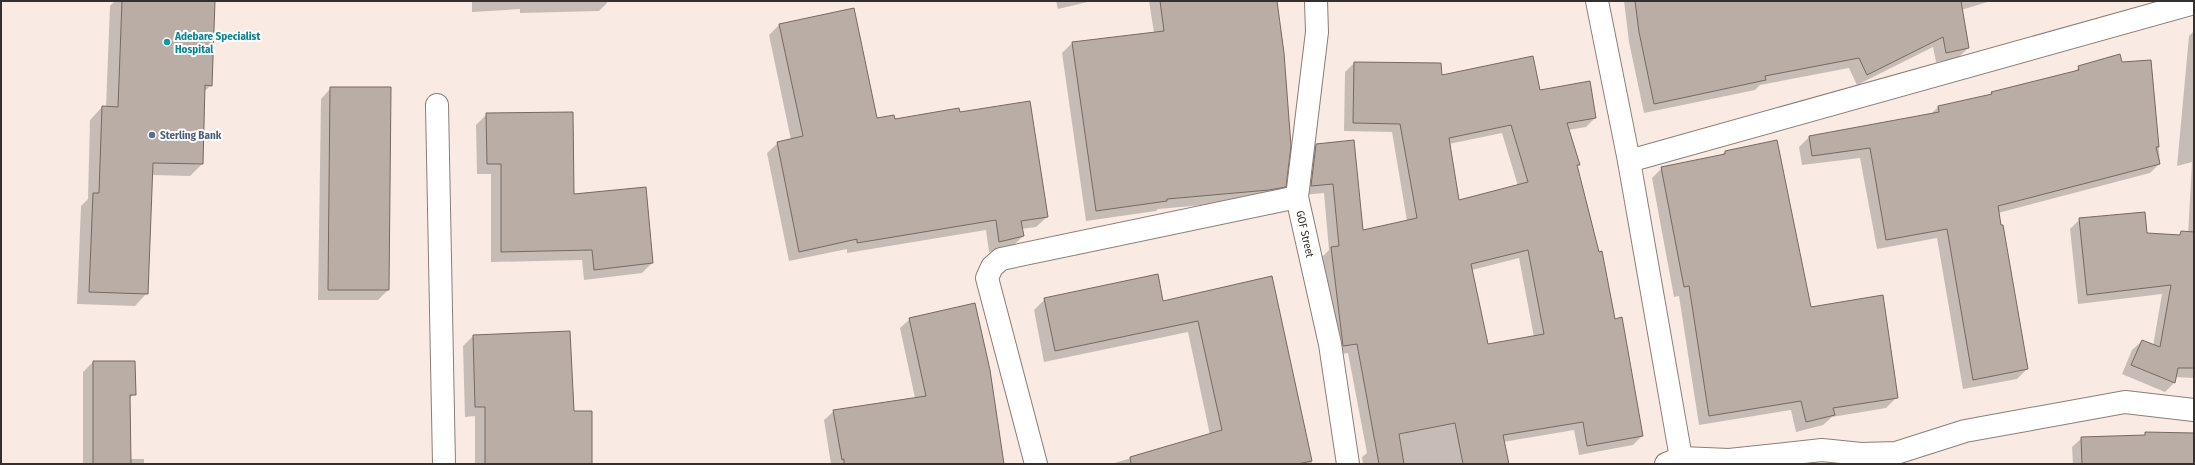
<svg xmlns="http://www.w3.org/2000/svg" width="2195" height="465" font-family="'Fira Sans Condensed',sans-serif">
	<rect width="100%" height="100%" fill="#f9ebe3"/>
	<g fill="#0003" fill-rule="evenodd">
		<polygon points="115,1 214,1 211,85 203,93 202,164 190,176 152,175 147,293 135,306 77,304 81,206 88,199 90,120 102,107 106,107 110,6"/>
		<polygon points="472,1 607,1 607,3 599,11 520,13 520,9 472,12"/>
		<polygon points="1056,1 1092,1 1058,9"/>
		<polygon points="1149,1 1276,1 1285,186 1274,196 1259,200 1158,209 1156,211 1086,221 1062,53 1072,43 1154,33"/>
		<polygon points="1624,1 1991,1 1961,10 1968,48 1958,58 1936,62 1933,47 1857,85 1849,68 1760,85 1755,90 1644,113 1629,42"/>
		<polygon points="779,25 876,119 894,120 959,114 1047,217 1036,227 1021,229 1023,236 1013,246 989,252 986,230 847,253 847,249 789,261 767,153 778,143 791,140 769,35"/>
		<polygon points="2194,31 2194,378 2175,377 2174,383 2165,392 2122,374 2132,350 2142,341 2153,346 2162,294 2078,304 2070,229 2080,219 2147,234 2188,236 2192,162 2177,166 2189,36"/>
		<polygon points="2151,61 2160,163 2150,173 1998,213 2027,369 2017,379 1963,389 1937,238 1877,249 1860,158 1802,165 1799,147 1809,137 1930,115 1938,107 1989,95 1992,93 2074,72 2079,67"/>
		<path d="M1354 63 1539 91 1595 118 1586 127 1568 130 1579 164 1576 166 1642 436 1633 445 1579 455 1574 430 1503 442 1508 464H1363L1362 457 1367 453 1348 353 1335 355 1322 257 1329 250 1324 193 1302 195 1307 154 1317 145 1362 231 1407 221 1392 132 1344 131 1345 72ZM1502 133 1518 186 1458 201 1449 144ZM1519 258 1534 337 1487 345 1472 270Z"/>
		<polygon points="331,88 388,290 378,300 318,300 321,99"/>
		<polygon points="487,114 573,195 652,263 642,273 584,280 582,260 491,262 491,174 477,174 476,125"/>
		<polygon points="1725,152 1810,308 1897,397 1886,408 1832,417 1823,425 1796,432 1791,410 1699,425 1679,296 1674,297 1652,178 1662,168 1720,156"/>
		<polygon points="1271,277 1312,464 1111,464 1210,435 1188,332 1044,362 1034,310 1045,299 1162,302"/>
		<polygon points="910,319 1001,452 1004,464 831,464 824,420 834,411 915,398 900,328"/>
		<polygon points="473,336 573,412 591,464 475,464 475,416 465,417 463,346"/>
		<polygon points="93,362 134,362 134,394 129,399 130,459 144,459 144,464 83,464 83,372"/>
		<polygon points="2146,433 2194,434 2194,464 2073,464 2072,447 2082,438 2143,436"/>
	</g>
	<g fill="#baada6" stroke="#756962" fill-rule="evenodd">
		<polygon points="122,1 215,1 212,86 205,85 203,164 153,163 148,294 89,292 93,193 99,193 102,106 118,107"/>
		<polygon points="1160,1 1277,1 1284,53 1291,146 1286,187 1269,190 1167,199 1167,201 1096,211 1072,42 1164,31"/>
		<polygon points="1635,1 1961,1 1969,48 1946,53 1943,37 1867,75 1859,58 1765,76 1766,80 1654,104 1639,32"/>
		<polygon points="854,8 877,118 894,115 895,119 959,108 960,112 1030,101 1048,217 1021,221 1024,236 999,242 996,220 857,243 857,239 799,252 777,142 803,136 779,24"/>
		<polygon points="2120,54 2122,62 2151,60 2159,147 2156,147 2160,164 1998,206 2001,225 2003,225 2028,369 1973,380 1947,229 1886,240 1870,148 1812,156 1809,136 1939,112 1938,106 1992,94 1991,92 2079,70 2078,66"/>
		<path d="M1533 56 1540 90 1590 81 1596 118 1567 123 1580 165H1577L1599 252 1602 251 1615 319 1622 317 1643 436 1587 446 1583 422 1503 435 1509 464H1463L1455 423 1399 434 1404 464H1379L1357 344 1343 346 1331 247 1339 246 1333 184 1311 186 1316 144 1354 140 1363 230 1417 218 1400 124 1353 123 1354 62 1441 63 1442 75ZM1511 125 1528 182 1459 200 1449 138ZM1528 250 1544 334 1488 344 1471 264Z"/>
		<polygon points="330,87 391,87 389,290 328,290"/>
		<polygon points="573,112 574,194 646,187 653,263 594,270 592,250 501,252 501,164 487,164 486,113"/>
		<polygon points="1777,140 1811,307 1883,295 1898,398 1833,408 1835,415 1806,422 1801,401 1709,416 1689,286 1684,287 1661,167 1725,154 1725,151"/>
		<polygon points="2145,212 2147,233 2180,235 2181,231 2194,232 2194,368 2178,368 2175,383 2131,365 2142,340 2160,347 2171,285 2087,295 2079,218"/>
		<polygon points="1158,274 1163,301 1272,276 1312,461 1297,464 1131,464 1130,457 1222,430 1198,321 1055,351 1044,298"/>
		<polygon points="975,303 990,370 1004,464 844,464 844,459 842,460 833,410 926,396 909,318"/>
		<polygon points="570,331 574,411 592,411 592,464 485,464 485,407 475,407 473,335"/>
		<polygon points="93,361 135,361 136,395 130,395 131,464 93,464"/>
		<polygon points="2145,432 2194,433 2194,464 2082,464 2081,437 2145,435"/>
	</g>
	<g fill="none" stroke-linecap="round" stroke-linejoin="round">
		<defs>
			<g id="street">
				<path id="s1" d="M1316 1 1317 32 1297 197 1330 344 1348 464"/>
				<polyline points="1597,1 1629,161 1681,458"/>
				<polyline points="437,105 444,464"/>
				<polyline points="1629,161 2194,3"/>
				<polyline points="1036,464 987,278 992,267 1001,259 1297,197"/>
				<polyline points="1666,464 1681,458 1729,460 1822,450 1861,454 1896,453 1965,431 2125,402 2194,410"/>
			</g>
		</defs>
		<use href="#street" stroke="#8b7e78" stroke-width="24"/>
		<use href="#street" stroke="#fff" stroke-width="22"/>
	</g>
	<circle fill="#0f9aa8" stroke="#fff" stroke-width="1.5" cx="167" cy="42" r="4"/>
	<circle fill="#5c6f8a" stroke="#fff" stroke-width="1.5" cx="152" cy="135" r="4"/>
	<g text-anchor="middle" stroke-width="4" stroke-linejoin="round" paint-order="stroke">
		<g font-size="11" font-weight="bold" fill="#0d838f" stroke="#fff" text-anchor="start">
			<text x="175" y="40">Adebare Specialist<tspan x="175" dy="13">Hospital</tspan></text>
		</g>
		<g font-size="11" font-weight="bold" fill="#4e5e75" stroke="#fff" text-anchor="start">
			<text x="160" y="139">Sterling Bank</text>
		</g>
		<g font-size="11" fill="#35302d" stroke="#fff">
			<text dy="4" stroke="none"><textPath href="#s1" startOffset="235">GOF Street</textPath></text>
		</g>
	</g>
	<rect width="2195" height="465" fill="none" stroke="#35302d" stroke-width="4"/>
</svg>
